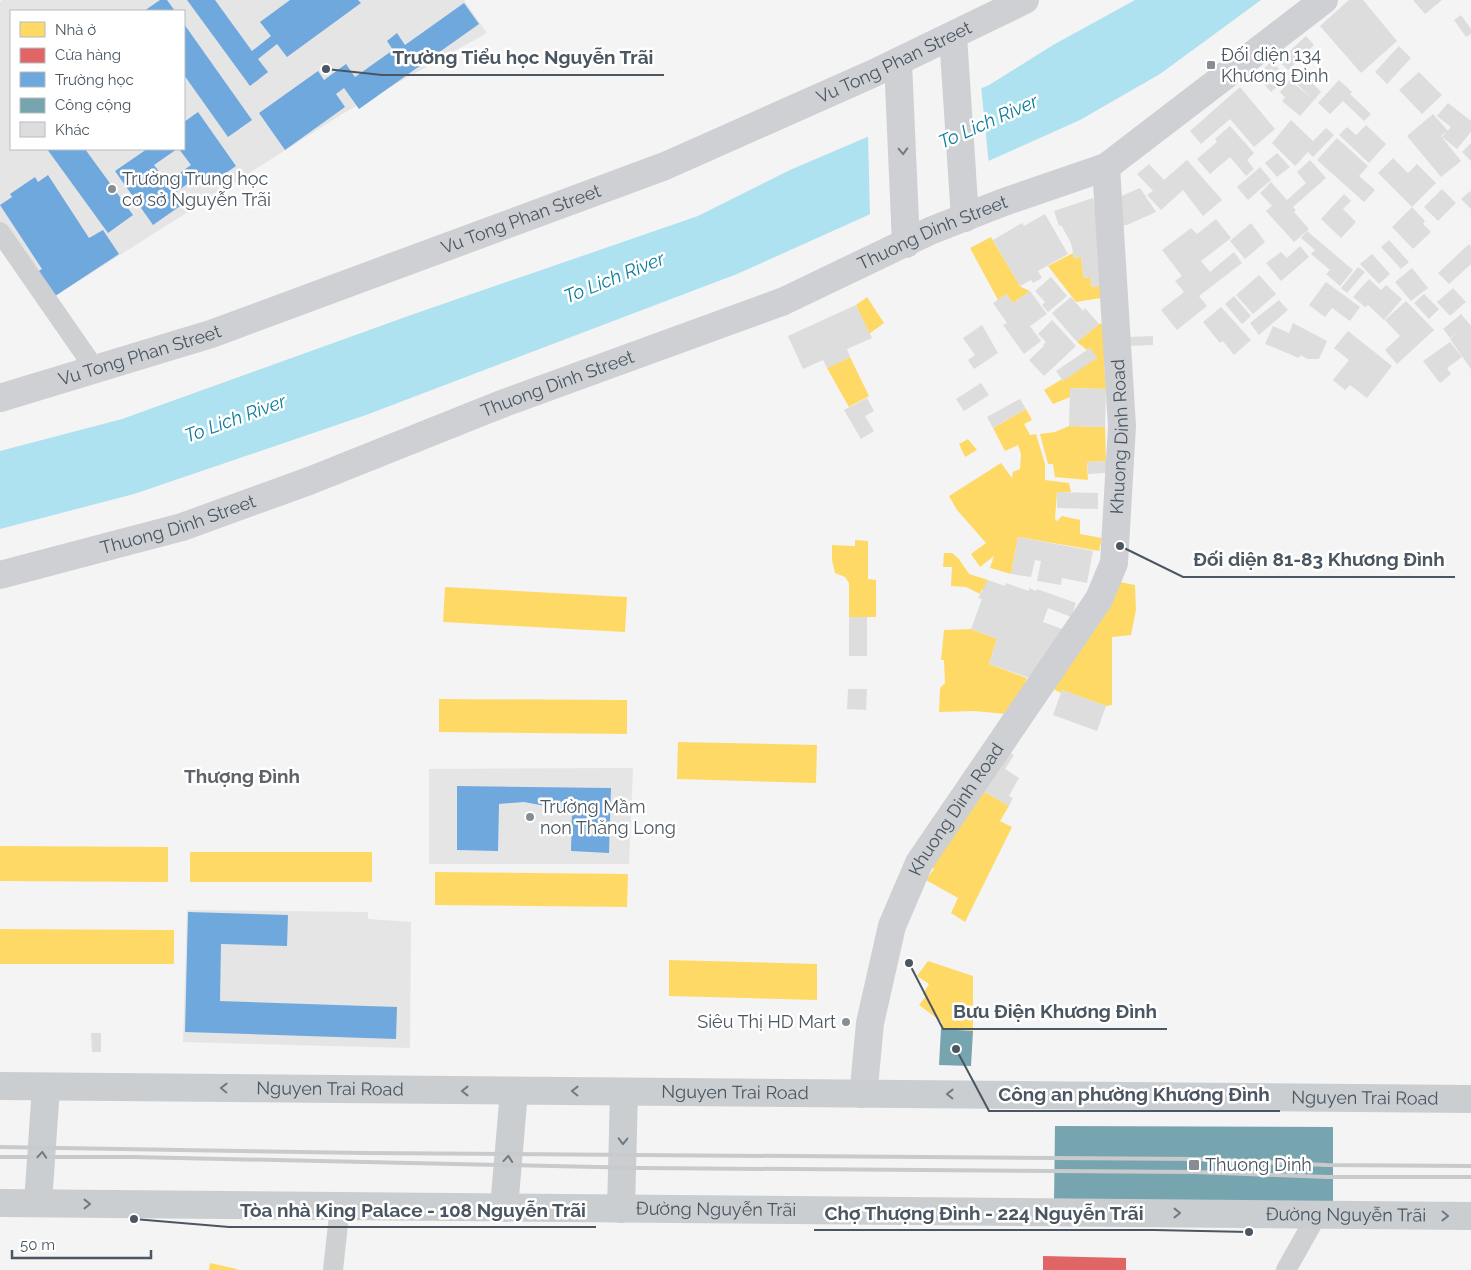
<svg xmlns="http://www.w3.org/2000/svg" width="1471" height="1270" font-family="Raleway,sans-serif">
	<rect width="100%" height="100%" fill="#f4f4f4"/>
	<g fill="#e6e5e6" fill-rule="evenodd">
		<path d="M2 0H464L487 33 344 113 49 300 0 228V2ZM11 11H184V149H11Z"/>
		<polygon points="633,768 629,864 429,864 429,769"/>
		<polygon points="187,910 368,912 368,919 411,922 410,1048 183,1042"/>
	</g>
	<polygon fill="#aee2f0" points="1135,0 1261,0 1160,74 1080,120 737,274 366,415 134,494 0,529 0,451 122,419 411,315 698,216 790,170 989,85 1053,45"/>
	<polygon fill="#f4f4f4" points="981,86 989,165 870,216 868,134"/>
	<g fill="#ffd966">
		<polygon points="991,237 1020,286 1015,284 1030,291 1013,303 1006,294 998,300 970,248"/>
		<polygon points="1073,253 1074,258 1081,257 1084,278 1090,277 1092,287 1105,285 1107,297 1076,302 1048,266"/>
		<polygon points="867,297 884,323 869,334 856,305"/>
		<polygon points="1109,322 1110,340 1104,359 1106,389 1070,388 1070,397 1053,404 1044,390 1097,358 1090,348 1087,350 1077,342 1099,324"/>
		<polygon points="850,357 869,396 849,407 827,368"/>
		<polygon points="1026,409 1032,420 1024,424 1030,435 1036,434 1045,464 1045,480 1069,483 1071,492 1057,492 1055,519 1057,521 1062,516 1080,520 1080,534 1102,538 1099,551 1018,537 1011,574 990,568 994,556 980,567 971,554 986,543 957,510 949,496 1001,463 1012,478 1013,472 1020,469 1021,454 1018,445 1005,451 993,428"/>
		<polygon points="1069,426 1105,427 1106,461 1087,462 1088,480 1055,477 1053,464 1048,464 1040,434 1055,432"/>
		<polygon points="968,439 977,450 965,457 959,444"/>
		<polygon points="855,540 868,541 868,579 876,580 876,617 849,617 849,583 845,577 835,573 832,560 832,545 855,546"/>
		<polygon points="944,553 952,553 959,559 969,574 988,580 984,590 982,589 980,594 966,587 951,586 952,567 943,567"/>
		<polygon points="1115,581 1135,585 1136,610 1131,635 1112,637 1112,705 1106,706 1062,690 1061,693 1047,686"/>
		<polygon points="445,587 627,597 625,632 443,622"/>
		<polygon points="971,629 997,639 989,664 1027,678 1023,689 1005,714 975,711 939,712 940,688 945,683 944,660 941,660 944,630"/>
		<polygon points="439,699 627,700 627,734 439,732"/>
		<polygon points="678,742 817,745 816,783 677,779"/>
		<polygon points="973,785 1009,806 1000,821 1012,827 965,922 951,913 958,898 926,880 934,869 931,866"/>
		<polygon points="0,846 168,847 168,882 0,881"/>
		<rect x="190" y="852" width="182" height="30"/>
		<polygon points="435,872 628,874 627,907 435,905"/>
		<polygon points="0,929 174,930 174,964 0,964"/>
		<polygon points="669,960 817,964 817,1000 669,996"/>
		<polygon points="928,961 973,976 973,1031 941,1029 942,1022 919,1005 926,996 923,994 929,984 917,976"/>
		<polygon points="210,1263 237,1269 237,1270 209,1270"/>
	</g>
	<polygon fill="#e06666" points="1043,1256 1126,1258 1126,1270 1043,1270"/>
	<g fill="#6fa8dc">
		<polygon points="160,0 167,0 175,11 144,11"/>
		<polygon points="187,0 215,0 252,51 271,36 260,22 290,0 358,0 361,3 287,57 277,44 258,59 268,72 250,86"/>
		<polygon points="464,3 479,24 359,109 344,88 336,94 345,107 285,150 259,113 318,71 324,80 346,64 355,77 393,50 387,41 397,33 405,45"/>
		<polygon points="184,24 252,120 228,137 184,75"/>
		<polygon points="198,112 236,166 207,186 199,175 175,193 183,204 153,225 115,171 147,149 177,149 154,165 167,182 191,165 179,149 184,149 184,122"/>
		<polygon points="47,149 85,149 133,215 108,233"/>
		<polygon points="48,175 89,238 103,230 119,254 49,300 32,275 42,269 0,205 12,197 10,194 35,177 38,182"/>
		<polygon points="457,786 611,788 609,853 571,851 572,811 524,802 499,804 498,851 457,850"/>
		<polygon points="188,912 288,915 287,946 221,944 220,1001 397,1007 396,1039 185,1032"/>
	</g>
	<g fill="#76a5af">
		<polygon points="941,1029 973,1031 971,1066 939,1065"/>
		<polygon points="1055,1126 1333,1127 1333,1204 1054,1202"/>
	</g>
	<g fill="#ddddde">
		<polygon points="1349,0 1363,0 1397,41 1361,73 1320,26"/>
		<polygon points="1413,0 1442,0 1425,14"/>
		<polygon points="1461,15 1471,29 1471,34 1466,37 1454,20"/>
		<polygon points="1306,36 1314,45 1288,70 1279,61"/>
		<polygon points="1399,46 1411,58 1387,84 1375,72"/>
		<polygon points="1272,61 1287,78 1271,92 1256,75"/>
		<polygon points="1296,66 1321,92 1300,116 1282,101 1285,97 1280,92 1290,80 1311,98 1288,75"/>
		<polygon points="1419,72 1442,95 1422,114 1399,90"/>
		<polygon points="1339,80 1352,92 1350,94 1371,114 1364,121 1343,101 1330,114 1318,103"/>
		<polygon points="1240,87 1275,129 1254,147 1230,119 1201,144 1190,131"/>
		<polygon points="1448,103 1471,121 1471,132 1457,149 1442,137 1451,127 1437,116"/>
		<polygon points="1433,114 1448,131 1441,136 1461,161 1441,177 1407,136"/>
		<polygon points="1291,120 1313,141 1326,128 1334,135 1313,157 1308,152 1295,166 1272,143"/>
		<polygon points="1366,125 1386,144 1369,163 1339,135 1347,127 1356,135"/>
		<polygon points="1230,126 1254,153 1247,160 1254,169 1246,176 1230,157 1210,174 1197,159 1217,142 1215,139"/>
		<polygon points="1337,138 1368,166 1359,176 1375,190 1364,202 1317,160"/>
		<polygon points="1471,143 1471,161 1462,152"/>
		<polygon points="1277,153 1290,167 1277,177 1265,163"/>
		<polygon points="1393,158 1408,173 1417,164 1436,183 1412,207 1378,173"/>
		<polygon points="1187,160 1222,200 1203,216 1183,190 1161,210 1147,195 1153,191 1137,174 1149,164 1164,180"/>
		<polygon points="1310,160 1326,178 1293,207 1296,210 1294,212 1309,229 1294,242 1266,211 1272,206 1260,193 1271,182 1287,200 1306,183 1297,172"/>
		<polygon points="1260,167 1271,180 1248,200 1237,187"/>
		<polygon points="1140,188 1156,212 1127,225 1116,226 1119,197"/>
		<polygon points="1442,189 1456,203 1438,221 1424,207"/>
		<polygon points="1470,191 1471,192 1471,209 1461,199"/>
		<polygon points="1344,194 1351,201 1343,209 1356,222 1341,238 1321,219"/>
		<polygon points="1093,198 1111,284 1092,287 1090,277 1084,278 1081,257 1074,258 1071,243 1061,225 1059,226 1054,211"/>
		<polygon points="1412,207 1425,221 1423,224 1431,232 1413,249 1392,227"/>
		<polygon points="1045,214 1068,254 1038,271 1042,278 1033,283 1031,280 1020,286 993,240 1022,223 1024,226"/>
		<polygon points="1216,219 1231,238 1201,261 1210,272 1234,252 1242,263 1199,296 1207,306 1177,330 1161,310 1184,292 1175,281 1182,276 1162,250 1191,228 1197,234"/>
		<polygon points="1251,223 1265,242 1245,259 1230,241"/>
		<polygon points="1307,231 1353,270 1340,286 1326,274 1330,270 1311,254 1315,250 1301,238"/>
		<polygon points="1389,240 1409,262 1401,269 1381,247"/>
		<polygon points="1469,244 1471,247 1471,264 1449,284 1438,273"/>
		<polygon points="1300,246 1309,257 1281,281 1266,263 1281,252 1287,258"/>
		<polygon points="1372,254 1390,274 1379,284 1360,264"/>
		<polygon points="1358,267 1365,272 1347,293 1341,288"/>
		<polygon points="1412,268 1428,288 1411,301 1395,282"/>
		<polygon points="1259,275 1276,294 1253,314 1236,295"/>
		<polygon points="1051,277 1067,296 1048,312 1042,305 1045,302 1035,291"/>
		<polygon points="1369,279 1381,290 1386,285 1402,299 1384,320 1368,305 1365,307 1353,297"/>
		<polygon points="1326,282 1360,307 1350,321 1332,308 1325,317 1309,305"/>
		<polygon points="1453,288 1466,302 1450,316 1437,302"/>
		<polygon points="1030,291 1047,314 1030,326 1041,341 1024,354 1003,325 1007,323 993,303 1006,294 1013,303"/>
		<polygon points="1424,294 1439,309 1429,319 1414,303"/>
		<polygon points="1234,296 1251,316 1242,324 1225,304"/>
		<polygon points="1071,297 1083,311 1085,308 1099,324 1077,342 1052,313"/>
		<polygon points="1279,300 1288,310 1259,335 1250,323"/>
		<polygon points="1406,301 1434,330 1397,364 1385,350 1400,336 1385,320"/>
		<polygon points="856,305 872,338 847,349 850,357 827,368 823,360 803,369 788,336"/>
		<polygon points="1221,307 1251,340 1234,355 1223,341 1220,343 1203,322"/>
		<polygon points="1461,314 1471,326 1471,369 1450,339 1459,330 1450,338 1443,329"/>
		<polygon points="1052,320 1076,346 1044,376 1029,360 1044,346 1043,345 1046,342 1038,334"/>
		<polygon points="1293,323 1327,341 1319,359 1308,359 1300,355 1299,358 1265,344 1273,326 1289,333"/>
		<polygon points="982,325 998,353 974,369 968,360 975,355 963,338"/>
		<polygon points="1348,331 1392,366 1367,398 1350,385 1345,390 1333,380 1349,360 1334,348"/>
		<polygon points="1153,336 1153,345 1127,346 1126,337"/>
		<polygon points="1450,342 1462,357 1447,368 1451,374 1440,383 1423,361"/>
		<polygon points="1090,348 1097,358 1063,381 1056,371"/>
		<polygon points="981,383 989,395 964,411 956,399"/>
		<polygon points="1070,388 1106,389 1105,427 1069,426"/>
		<polygon points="867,398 874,411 865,416 874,431 861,439 844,410"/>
		<polygon points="1020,399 1026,409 993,428 987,417"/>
		<polygon points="1106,461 1106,473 1088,474 1087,462"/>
		<polygon points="1057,492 1098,493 1098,509 1057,508"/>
		<polygon points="1018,537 1093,551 1087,583 1062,578 1061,585 1037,581 1041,561 1035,560 1031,577 1011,574"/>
		<polygon points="988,580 1005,586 1006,583 1029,591 1029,588 1036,591 1037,589 1076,603 1071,617 1048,608 1043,622 1062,629 1038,681 989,664 997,639 971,629 982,599 978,598"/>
		<rect x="849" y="617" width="18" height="39"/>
		<polygon points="848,689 867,689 866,710 847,709"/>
		<polygon points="1062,690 1106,706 1097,731 1053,715"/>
		<polygon points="1000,747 1014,755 1005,769 1019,778 1009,796 1013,798 1009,806 973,785"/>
		<polygon points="91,1033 101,1033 101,1052 92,1052"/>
	</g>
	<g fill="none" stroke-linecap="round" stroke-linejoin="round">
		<g stroke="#ced0d2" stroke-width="20">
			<polyline points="0,232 95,369"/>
			<polyline points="333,1270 340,1206"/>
			<polyline points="1286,1270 1317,1215"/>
		</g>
		<g stroke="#ced0d4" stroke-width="28">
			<polyline points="953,36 965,218"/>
			<polyline points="898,62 906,244"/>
			<path id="s1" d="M0 398 211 334 665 166 872 74 1025 0"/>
			<path id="s2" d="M0 575 182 527 309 481 499 405 784 301 930 231 1004 202 1106 167 1324 0"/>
			<path id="s3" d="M861 1094 864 1087 870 1023 892 926 919 863 1099 599 1114 563 1122 426 1106 167"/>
		</g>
		<g stroke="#caced1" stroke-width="28">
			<path id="s4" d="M0 1086 1471 1099"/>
			<path id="s5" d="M0 1203 1471 1216"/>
			<polyline points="38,1203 46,1087"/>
			<polyline points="504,1208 514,1091"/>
			<polyline points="621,1209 624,1092"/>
		</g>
		<g stroke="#c9cacc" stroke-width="4">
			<polyline points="0,1147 364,1153 1198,1159 1326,1165 1471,1166"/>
			<polyline points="0,1157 133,1157 642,1168 1195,1172 1327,1177 1471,1177"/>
		</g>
	</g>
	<defs><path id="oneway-chevron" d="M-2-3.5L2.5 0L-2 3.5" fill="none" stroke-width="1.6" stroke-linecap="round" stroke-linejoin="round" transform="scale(1.25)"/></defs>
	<use stroke="#727b84" href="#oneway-chevron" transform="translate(903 151) rotate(88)"/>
	<g stroke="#707a83">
		<use href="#oneway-chevron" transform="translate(224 1088) rotate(-179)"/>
		<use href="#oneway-chevron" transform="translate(465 1091) rotate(-180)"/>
		<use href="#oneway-chevron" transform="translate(575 1091) rotate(-179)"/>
		<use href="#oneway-chevron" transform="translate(950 1094) rotate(-179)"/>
		<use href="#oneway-chevron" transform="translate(623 1141) rotate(91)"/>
		<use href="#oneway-chevron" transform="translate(42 1155) rotate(-86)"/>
		<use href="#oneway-chevron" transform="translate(508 1159) rotate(-85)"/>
		<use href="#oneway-chevron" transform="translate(87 1204)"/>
		<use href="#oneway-chevron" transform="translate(1177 1213)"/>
		<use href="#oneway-chevron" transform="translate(1445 1216) rotate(1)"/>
	</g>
	<g fill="#868d94" stroke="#fff" stroke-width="2">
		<rect x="1206" y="60" width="10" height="10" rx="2.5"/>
		<circle cx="112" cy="189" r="5"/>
		<circle cx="530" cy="817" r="5"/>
		<circle cx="846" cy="1022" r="5"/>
		<rect x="1188" y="1159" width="12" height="12" rx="2.5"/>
	</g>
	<g text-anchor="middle" stroke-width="5" stroke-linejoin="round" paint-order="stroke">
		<g font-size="18" fill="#4a5661" stroke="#fff" text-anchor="start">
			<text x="1221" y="61">Đối diện 134<tspan x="1221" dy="21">Khương Đình</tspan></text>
			<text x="122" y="185">Trường Trung học<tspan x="122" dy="21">cơ sở Nguyễn Trãi</tspan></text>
			<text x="540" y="813">Trường Mầm<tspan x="540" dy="21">non Thăng Long</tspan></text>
			<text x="836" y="1028" text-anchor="end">Siêu Thị HD Mart</text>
			<text x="1205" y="1171">Thuong Dinh</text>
		</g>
		<g font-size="18" fill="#4a5661" stroke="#fff">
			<text dy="6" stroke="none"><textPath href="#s1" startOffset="956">Vu Tong Phan Street</textPath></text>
			<text dy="6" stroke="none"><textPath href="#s1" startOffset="551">Vu Tong Phan Street</textPath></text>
			<text dy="6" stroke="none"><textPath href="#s2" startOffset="995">Thuong Dinh Street</textPath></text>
			<text dy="6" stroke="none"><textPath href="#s1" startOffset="146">Vu Tong Phan Street</textPath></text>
			<text dy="6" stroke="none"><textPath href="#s2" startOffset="590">Thuong Dinh Street</textPath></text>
			<text dy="6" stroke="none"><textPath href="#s3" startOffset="725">Khuong Dinh Road</textPath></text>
			<text dy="6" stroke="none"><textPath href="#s2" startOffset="185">Thuong Dinh Street</textPath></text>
			<text dy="6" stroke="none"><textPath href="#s3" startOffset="305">Khuong Dinh Road</textPath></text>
			<text dy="6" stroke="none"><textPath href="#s4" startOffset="330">Nguyen Trai Road</textPath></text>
			<text dy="6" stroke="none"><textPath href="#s4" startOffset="735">Nguyen Trai Road</textPath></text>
			<text dy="6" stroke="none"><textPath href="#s4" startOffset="1365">Nguyen Trai Road</textPath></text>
			<text dy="6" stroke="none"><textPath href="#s5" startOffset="716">Đường Nguyễn Trãi</textPath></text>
			<text dy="6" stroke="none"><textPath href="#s5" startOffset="1346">Đường Nguyễn Trãi</textPath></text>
		</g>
		<g font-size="19" font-style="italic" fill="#0c7c9b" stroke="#fff">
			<text transform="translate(988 121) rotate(-24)" y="7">To Lich River</text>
			<text transform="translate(614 277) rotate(-22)" y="7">To Lich River</text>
			<text transform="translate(235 418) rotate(-20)" y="7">To Lich River</text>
		</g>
		<g font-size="19" font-weight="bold" fill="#5f6368" stroke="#fff">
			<text x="242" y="783">Thượng Đình</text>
		</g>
	</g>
	<path fill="none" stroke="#4a5661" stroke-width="2" d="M326 69L382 75H664M1120 546L1183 577H1455M909 963L943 1029H1167M956 1049L989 1111H1280M134 1219L229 1227H596M1249 1232L1154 1230H814"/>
	<g fill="#4a5661" stroke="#fff" stroke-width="2">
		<circle cx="326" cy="69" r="5"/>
		<circle cx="1120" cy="546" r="5"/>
		<circle cx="909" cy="963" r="5"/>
		<circle cx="956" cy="1049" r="5"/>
		<circle cx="134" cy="1219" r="5"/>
		<circle cx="1249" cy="1232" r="5"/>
	</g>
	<g font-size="19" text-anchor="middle" font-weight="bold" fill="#4a5661" stroke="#fff" stroke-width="5" stroke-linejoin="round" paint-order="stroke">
		<text x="523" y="64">Trường Tiểu học Nguyễn Trãi</text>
		<text x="1319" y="566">Đối diện 81-83 Khương Đình</text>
		<text x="1055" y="1018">Bưu Điện Khương Đình</text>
		<text x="1134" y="1101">Công an phường Khương Đình</text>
		<text x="413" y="1217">Tòa nhà King Palace - 108 Nguyễn Trãi</text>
		<text x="984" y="1220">Chợ Thượng Đình - 224 Nguyễn Trãi</text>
	</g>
	<rect x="10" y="10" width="175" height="140" fill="#ffffff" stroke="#b7bbc0"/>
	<rect x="20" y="22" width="25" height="15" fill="#ffd966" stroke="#b7bbc0"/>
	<text x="55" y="35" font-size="15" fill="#4a5661">Nhà ở</text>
	<rect x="20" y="48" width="25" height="15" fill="#e06666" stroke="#b7bbc0"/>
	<text x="55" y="60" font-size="15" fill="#4a5661">Cửa hàng</text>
	<rect x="20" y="72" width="25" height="15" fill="#6fa8dc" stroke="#b7bbc0"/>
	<text x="55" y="85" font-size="15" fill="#4a5661">Trường học</text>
	<rect x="20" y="98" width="25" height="15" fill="#76a5af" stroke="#b7bbc0"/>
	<text x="55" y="110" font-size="15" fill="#4a5661">Công cộng</text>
	<rect x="20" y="122" width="25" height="15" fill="#ddddde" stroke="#b7bbc0"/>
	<text x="55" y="135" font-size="15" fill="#4a5661">Khác</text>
	<path d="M12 1250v8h139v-8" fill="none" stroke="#4a5661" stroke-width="2.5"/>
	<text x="20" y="1250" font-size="15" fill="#4a5661" stroke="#ffffff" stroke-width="4" paint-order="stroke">50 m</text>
</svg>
